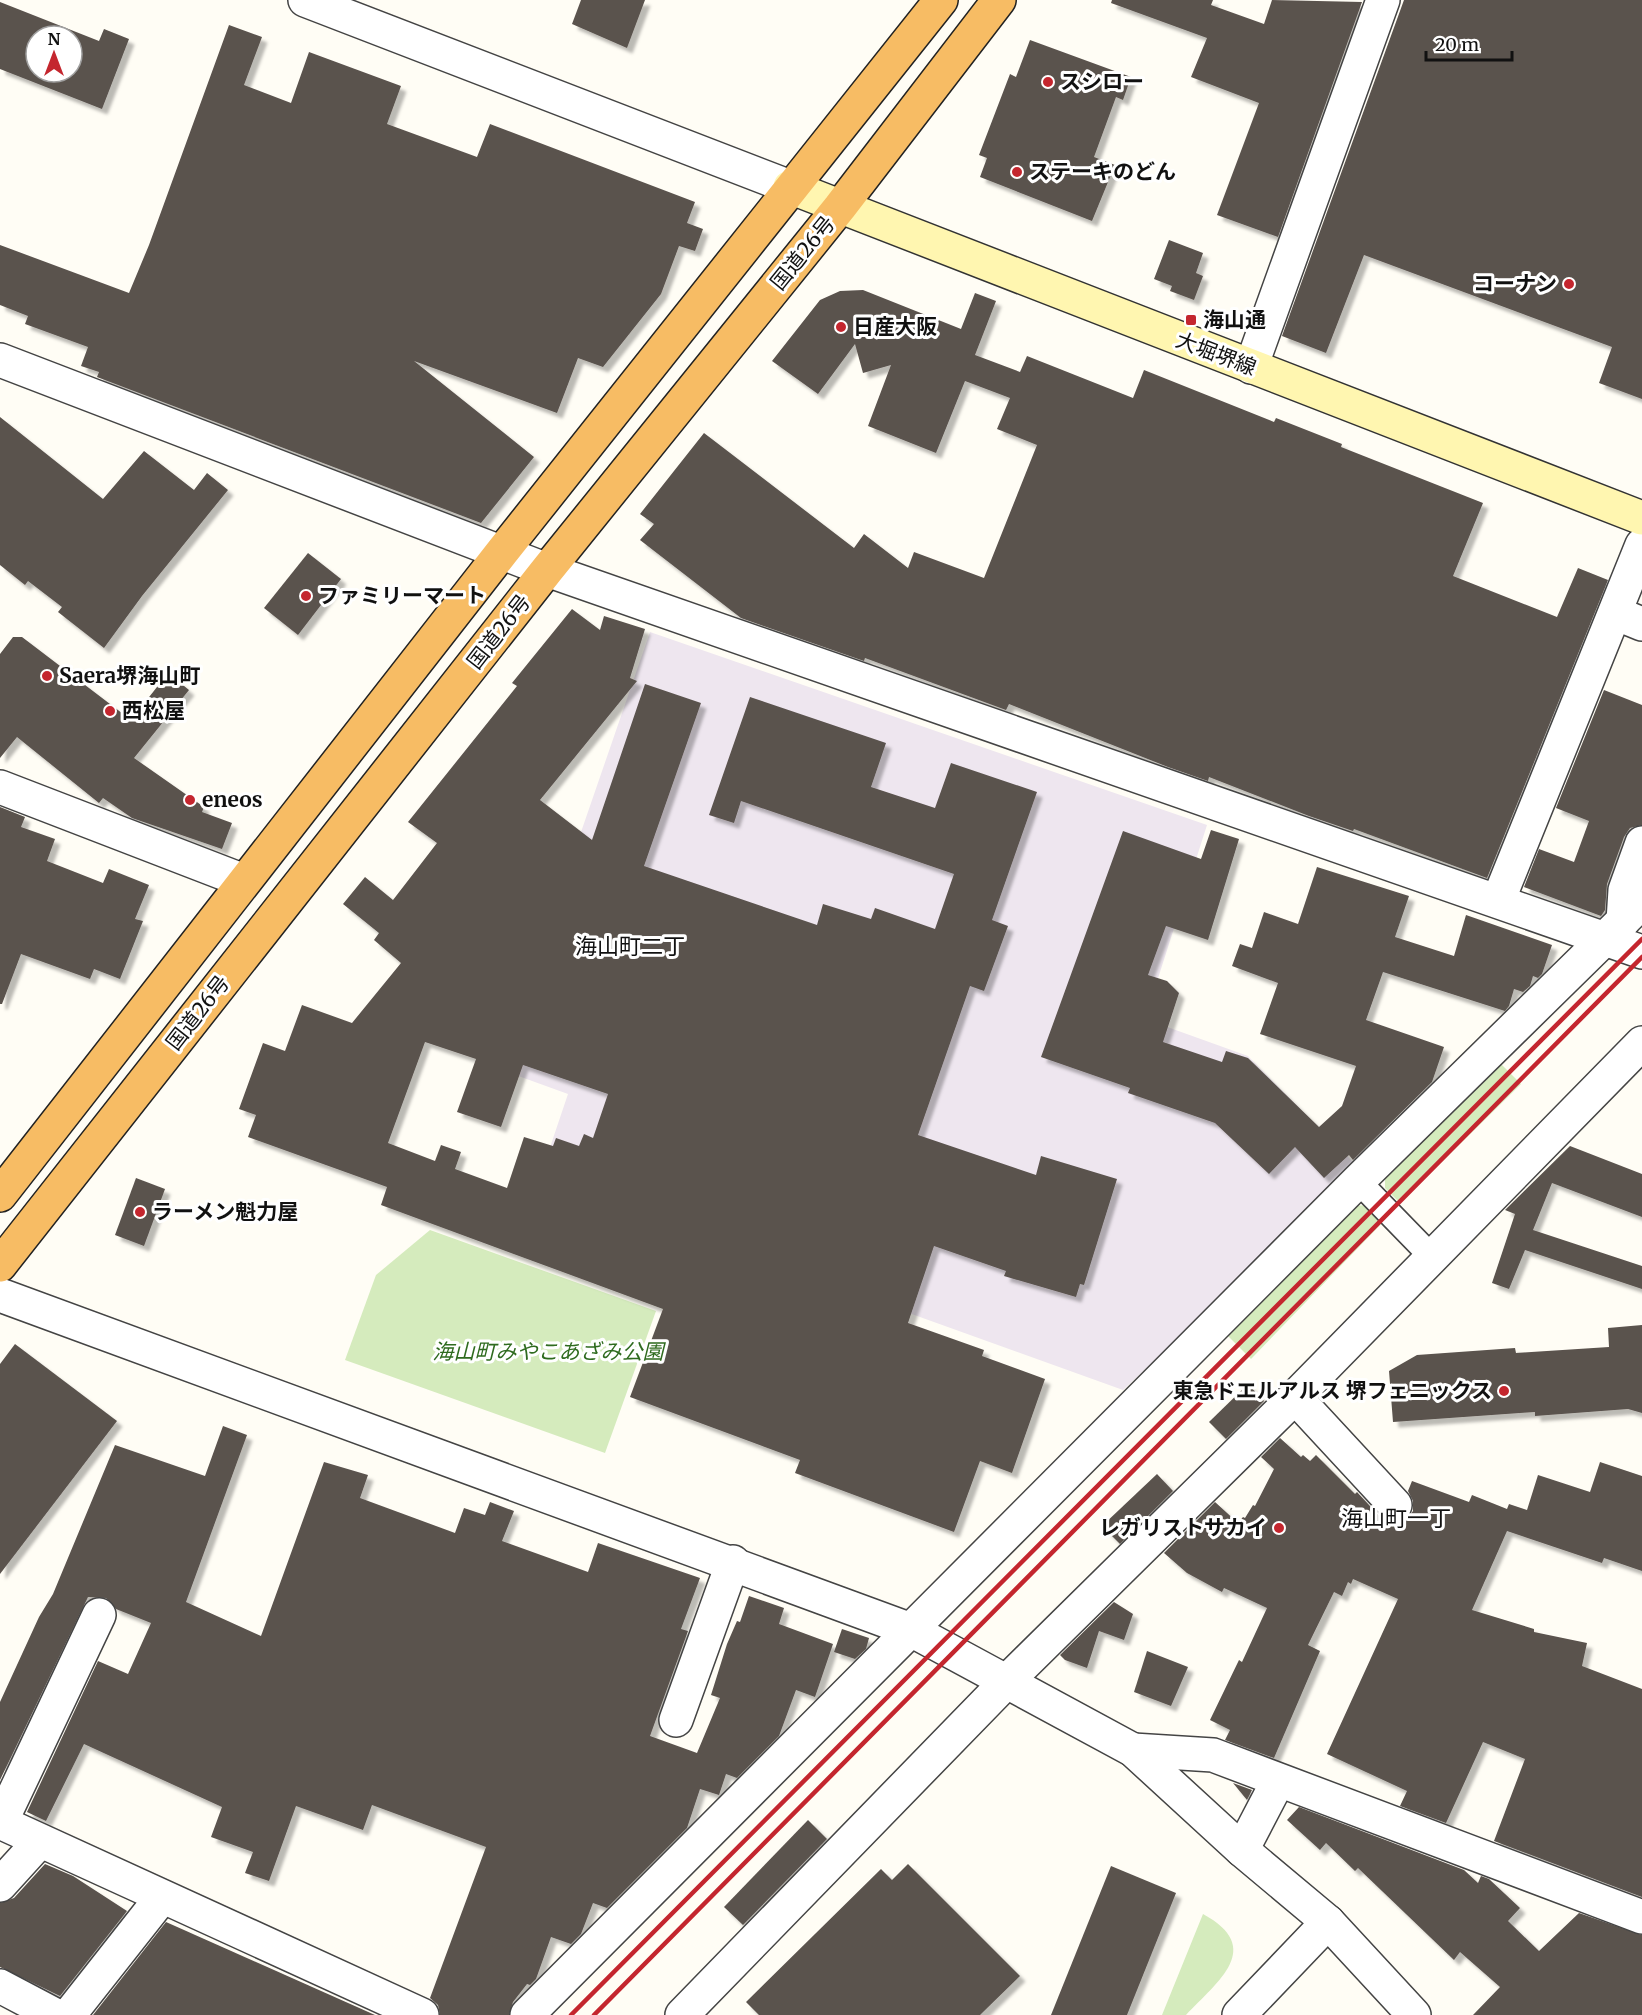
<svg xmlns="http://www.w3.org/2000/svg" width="1642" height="2015" font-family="Merriweather,'Noto Sans JP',serif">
	<defs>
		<filter id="shadow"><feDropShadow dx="5.5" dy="5.5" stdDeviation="1.5" flood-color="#0004"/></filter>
	</defs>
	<rect width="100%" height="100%" fill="#fffdf5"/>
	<polygon fill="#eee6ef" points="650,632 1207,825 1145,1019 1248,1056 1359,1168 1123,1390 539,1180 568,1094 485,1064 511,1035"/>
	<g fill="#d5ebbd">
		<polygon points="1498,1061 1521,1084 1400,1203 1385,1188 1385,1175"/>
		<polygon points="1368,1205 1383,1222 1251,1359 1225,1333 1353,1206"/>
		<polygon points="430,1230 656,1311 605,1453 345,1360 376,1275"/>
		<path d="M1203 1914C1265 1948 1218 1981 1186 2015H1162Z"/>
	</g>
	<g fill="#5a524d" fill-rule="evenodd" filter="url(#shadow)">
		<polygon points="581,0 645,0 627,48 572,24"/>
		<polygon points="1112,0 1213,0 1211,5 1264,24 1272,0 1362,2 1278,237 1217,215 1259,103 1191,77 1207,38 1111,3"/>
		<polygon points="1404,0 1642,0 1642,399 1599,383 1612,347 1364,255 1326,353 1282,336"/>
		<path d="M0 2 99 41 104 29 129 39 102 109 0 69ZM36 36H72V72H36Z"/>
		<polygon points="229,25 262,37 244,85 291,103 309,52 401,86 387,124 477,157 490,124 695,202 687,223 703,229 695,251 679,246 661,294 603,367 578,358 557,413 414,361 534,457 481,523 97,377 99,372 81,366 88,347 25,324 28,316 0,305 0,245 129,293 149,245"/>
		<polygon points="1030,40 1131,77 1123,100 1116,97 1094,157 1115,165 1092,221 980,177 987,158 979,155 1010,74 1016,77"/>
		<polygon points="1169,240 1203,253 1196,273 1203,276 1194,300 1170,291 1172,286 1154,279"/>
		<polygon points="863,290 961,329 975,293 996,301 975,355 1020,372 1027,356 1133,398 1144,370 1274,422 1276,418 1342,444 1341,447 1483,503 1453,576 1557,617 1578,568 1608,580 1487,878 1354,829 1353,831 1309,816 1209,777 1208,781 1168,767 1009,704 1006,710 865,658 864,661 741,618 640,540 654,524 640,514 704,433 854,548 864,534 908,568 914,552 984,578 1037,445 997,429 1010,398 965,381 936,453 868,426 891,365 863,373 855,344 818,394 772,361 820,300 840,291"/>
		<polygon points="0,417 103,499 144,451 194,490 207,473 228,490 142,596 104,648 58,612 62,607 28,581 25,585 0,565"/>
		<polygon points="308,553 341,579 298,635 264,608"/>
		<path d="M572 609 600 630 604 616 645 629 630 678 637 681 540 800 592 840 645 684 701 703 644 866 817 925 823 904 871 919 875 908 935 929 954 874 741 801 734 823 709 815 750 697 886 743 871 787 935 808 951 763 1037 792 992 920 1008 926 984 991 970 986 918 1135 1036 1175 1041 1156 1117 1179 1084 1285 1080 1284 1076 1297 1004 1276 1006 1271 934 1246 908 1323 984 1350 982 1356 1045 1379 1012 1473 980 1461 954 1532 795 1473 800 1460 630 1397 663 1309 381 1205 387 1187 248 1137 256 1115 239 1109 263 1043 285 1051 302 1005 352 1023 401 963 374 940 379 933 343 904 365 877 393 900 437 843 408 822 517 686 512 683ZM425 1042 476 1059 457 1112 501 1127 523 1065 608 1094 593 1138 584 1134 579 1146 556 1138 553 1146 524 1137 507 1188 455 1169 461 1152 441 1145 435 1161 388 1143Z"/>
		<polygon points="13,637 22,637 131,720 168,673 189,690 134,758 204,807 202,812 232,823 222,849 132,818 103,798 99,803 17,737 0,758 0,654"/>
		<polygon points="1604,690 1642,705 1642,825 1630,828 1624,837 1607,884 1605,910 1601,916 1524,887 1539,849 1574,862 1589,821 1556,808"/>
		<polygon points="0,807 25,817 21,827 55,839 47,861 103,883 109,869 149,885 135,919 143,921 120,979 94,969 90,979 21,954 2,1004 0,1004"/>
		<polygon points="1211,830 1239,839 1208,940 1166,926 1148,975 1167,981 1179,993 1163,1042 1222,1062 1226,1051 1248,1058 1319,1127 1342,1106 1356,1066 1260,1034 1278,983 1232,966 1240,944 1252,948 1264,912 1298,924 1317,867 1409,896 1395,937 1454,956 1466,915 1552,945 1542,974 1538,978 1533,976 1530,986 1523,992 1514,989 1509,1006 1505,1011 1383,972 1366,1020 1444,1047 1432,1082 1353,1160 1349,1155 1324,1178 1295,1147 1269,1174 1215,1123 1128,1093 1130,1088 1041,1057 1123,831 1201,859"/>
		<polygon points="1570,1146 1642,1174 1642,1217 1552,1183 1533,1230 1642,1266 1642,1289 1525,1250 1509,1289 1492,1283 1515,1214 1505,1210"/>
		<polygon points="136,1178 165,1189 144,1246 115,1235"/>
		<polygon points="1642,1325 1642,1413 1628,1409 1535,1416 1535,1412 1393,1422 1389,1371 1417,1355 1515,1348 1516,1353 1609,1347 1608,1328"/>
		<polygon points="15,1344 117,1421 0,1574 0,1364"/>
		<polygon points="1248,1384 1264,1401 1226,1439 1209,1422"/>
		<polygon points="223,1426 247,1435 186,1602 261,1636 324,1462 368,1475 360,1498 455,1533 464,1508 485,1515 490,1502 514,1511 502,1541 588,1572 598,1543 700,1578 681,1629 688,1631 650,1736 697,1753 720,1698 711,1695 727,1644 737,1621 740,1622 749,1596 784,1608 779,1624 833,1644 815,1697 796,1690 779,1736 737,1778 726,1774 719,1795 700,1789 687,1828 607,1908 593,1903 581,1934 571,1944 551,1937 536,1979 530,1985 527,1984 513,2002 509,2015 440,2015 438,2005 430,1998 486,1847 372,1805 363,1830 296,1806 269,1881 245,1873 253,1852 211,1837 222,1807 84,1744 46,1821 27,1812 98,1661 128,1674 151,1623 116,1609 106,1598 88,1597 0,1780 0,1702 39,1617 53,1594 115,1445 205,1476"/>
		<polygon points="1280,1438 1301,1457 1303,1455 1310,1461 1316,1455 1355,1494 1357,1492 1381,1518 1390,1523 1400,1523 1407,1519 1413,1511 1413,1501 1408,1491 1412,1481 1469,1502 1472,1495 1507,1509 1509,1504 1527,1510 1538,1475 1590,1492 1600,1462 1642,1476 1642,1571 1604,1558 1602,1563 1507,1531 1472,1610 1534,1629 1534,1632 1587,1643 1582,1666 1642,1689 1642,1897 1494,1841 1525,1759 1483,1742 1446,1823 1400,1806 1407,1791 1327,1754 1398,1599 1353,1579 1351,1584 1348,1582 1342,1596 1334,1592 1308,1645 1320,1651 1274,1758 1225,1740 1230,1730 1210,1720 1239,1660 1242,1662 1267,1608 1224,1588 1222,1592 1187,1573 1164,1553 1215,1502 1238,1523 1243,1517 1245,1518 1253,1505 1255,1506 1274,1469 1261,1457"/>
		<polygon points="1157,1474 1173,1491 1120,1544 1102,1526"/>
		<polygon points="1114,1602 1133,1614 1124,1640 1099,1631 1087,1668 1065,1660 1060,1655"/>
		<polygon points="842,1629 869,1638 866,1649 855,1659 834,1652"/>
		<polygon points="1147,1651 1188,1667 1171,1706 1134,1692"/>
		<polygon points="1233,1783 1252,1790 1247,1800"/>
		<polygon points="1299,1807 1464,1870 1478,1883 1481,1876 1489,1879 1520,1908 1508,1921 1539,1951 1579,1913 1642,1935 1642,2015 1473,2015 1500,1987 1460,1952 1454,1960 1358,1868 1355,1871 1326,1843 1320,1850 1287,1820"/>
		<polygon points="808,1820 827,1839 743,1925 724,1907"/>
		<polygon points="45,1864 73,1876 127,1911 60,1996 0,1967 0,1903 14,1898"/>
		<polygon points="908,1864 1020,1976 980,2015 759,2015 746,2002 881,1869 892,1880"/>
		<polygon points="1111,1866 1176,1893 1127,2015 1051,2015"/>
		<polygon points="166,1922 375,2015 93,2015"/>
	</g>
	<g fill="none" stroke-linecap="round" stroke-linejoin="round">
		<defs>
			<polyline id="pedestrian" points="1358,1181 1432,1257"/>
			<g id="minor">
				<polyline points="0,360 547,570 1642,952"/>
				<polyline points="1251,367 1383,0"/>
				<polyline points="1615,613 1642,624"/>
				<polyline points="0,787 244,881"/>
				<polyline points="1498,901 1642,545"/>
				<polyline points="1623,921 1625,890 1642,843"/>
				<polyline points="1295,1397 1395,1505"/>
				<polyline points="676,1720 733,1562"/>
				<polyline points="1133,1750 1213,1755 1642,1917"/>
				<polyline points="0,1822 422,2015"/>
				<polyline points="1,1822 99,1615"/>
				<polyline points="1242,1850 1278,1781"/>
				<polyline points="0,1885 40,1841"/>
				<polyline points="0,1986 55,2015"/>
				<polyline points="69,2015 162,1897"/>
				<polyline points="527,2015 1358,1181 1642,902"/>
				<polyline points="682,2015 1008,1680 1295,1397 1642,1043"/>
				<polyline points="1239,2015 1328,1922"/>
			</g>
			<g id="tertiary">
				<polyline points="305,0 790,187"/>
				<polyline points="0,1295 911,1630 1133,1750 1242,1850 1328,1922 1414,2015"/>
			</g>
			<polyline id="secondary" points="790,187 1642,518"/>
			<g id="trunk">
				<polyline points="0,1195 502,552 941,0"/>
				<polyline points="0,1265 547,570 840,207 999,0"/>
			</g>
		</defs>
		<use href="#pedestrian" stroke="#444" stroke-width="27"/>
		<use href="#minor" stroke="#444" stroke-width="36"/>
		<use href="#tertiary" stroke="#444" stroke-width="36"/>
		<use href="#secondary" stroke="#333" stroke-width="36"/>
		<use href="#trunk" stroke="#222" stroke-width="36"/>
		<use href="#pedestrian" stroke="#fff" stroke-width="24"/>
		<use href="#minor" stroke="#fff" stroke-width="33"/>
		<use href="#tertiary" stroke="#fff" stroke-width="33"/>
		<use href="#secondary" stroke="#fff6b0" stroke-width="33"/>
		<use href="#trunk" stroke="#f7bc64" stroke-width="33"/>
		<g stroke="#c4262e" stroke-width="4.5">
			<polyline points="571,2015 1642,939"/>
			<polyline points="594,2015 1642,957"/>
		</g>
	</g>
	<g fill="#c4262e" stroke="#fff" stroke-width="2">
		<circle cx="1048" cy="82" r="6"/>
		<circle cx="1017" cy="172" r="6"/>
		<circle cx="1569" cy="284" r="6"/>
		<rect x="1185" y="314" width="12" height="12" rx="3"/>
		<circle cx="841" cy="327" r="6"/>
		<circle cx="306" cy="596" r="6"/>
		<circle cx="47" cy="676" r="6"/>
		<circle cx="110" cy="711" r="6"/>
		<circle cx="190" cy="800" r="6"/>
		<circle cx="140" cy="1212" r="6"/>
		<circle cx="1504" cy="1391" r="6"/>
		<circle cx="1279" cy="1528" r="6"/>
	</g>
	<g text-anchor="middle" stroke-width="6" stroke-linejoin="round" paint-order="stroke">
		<g font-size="21" font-weight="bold" fill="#111" stroke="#fff" text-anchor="start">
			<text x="1060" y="89">スシロー</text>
			<text x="1029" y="179">ステーキのどん</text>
			<text x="1557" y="291" text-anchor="end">コーナン</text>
			<text x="1203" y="327">海山通</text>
			<text x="853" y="334">日産大阪</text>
			<text x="318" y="603">ファミリーマート</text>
			<text x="59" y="683">Saera堺海山町</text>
			<text x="122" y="718">西松屋</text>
			<text x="202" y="807">eneos</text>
			<text x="152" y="1219">ラーメン魁力屋</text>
			<text x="1492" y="1398" text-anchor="end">東急ドエルアルス 堺フェニックス</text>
			<text x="1267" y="1535" text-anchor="end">レガリストサカイ</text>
		</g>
		<g font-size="21" fill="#111" stroke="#fff">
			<text transform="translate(803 253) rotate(-51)" y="7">国道26号</text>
			<text transform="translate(1216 354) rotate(21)" y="7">大堀堺線</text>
			<text transform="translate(499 632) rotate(-52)" y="7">国道26号</text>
			<text transform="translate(198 1013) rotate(-52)" y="7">国道26号</text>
		</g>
		<g font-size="21" font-style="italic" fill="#2f6b1f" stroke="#fff">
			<text x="548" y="1359">海山町みやこあざみ公園</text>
		</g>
		<g font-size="22" fill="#111" stroke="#fff">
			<text x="630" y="954">海山町二丁</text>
			<text x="1396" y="1526">海山町一丁</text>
		</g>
	</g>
	<g transform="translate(54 54)"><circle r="28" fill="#ffffff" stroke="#a0a0a0" stroke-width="1.5"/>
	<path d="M0-4.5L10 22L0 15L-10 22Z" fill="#c4262e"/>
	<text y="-9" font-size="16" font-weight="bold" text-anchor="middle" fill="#111111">N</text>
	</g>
	<path d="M1426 51v9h86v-9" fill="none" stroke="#111111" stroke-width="3"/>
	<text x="1435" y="51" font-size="18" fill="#111111" stroke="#ffffff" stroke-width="4.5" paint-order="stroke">20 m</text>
</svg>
